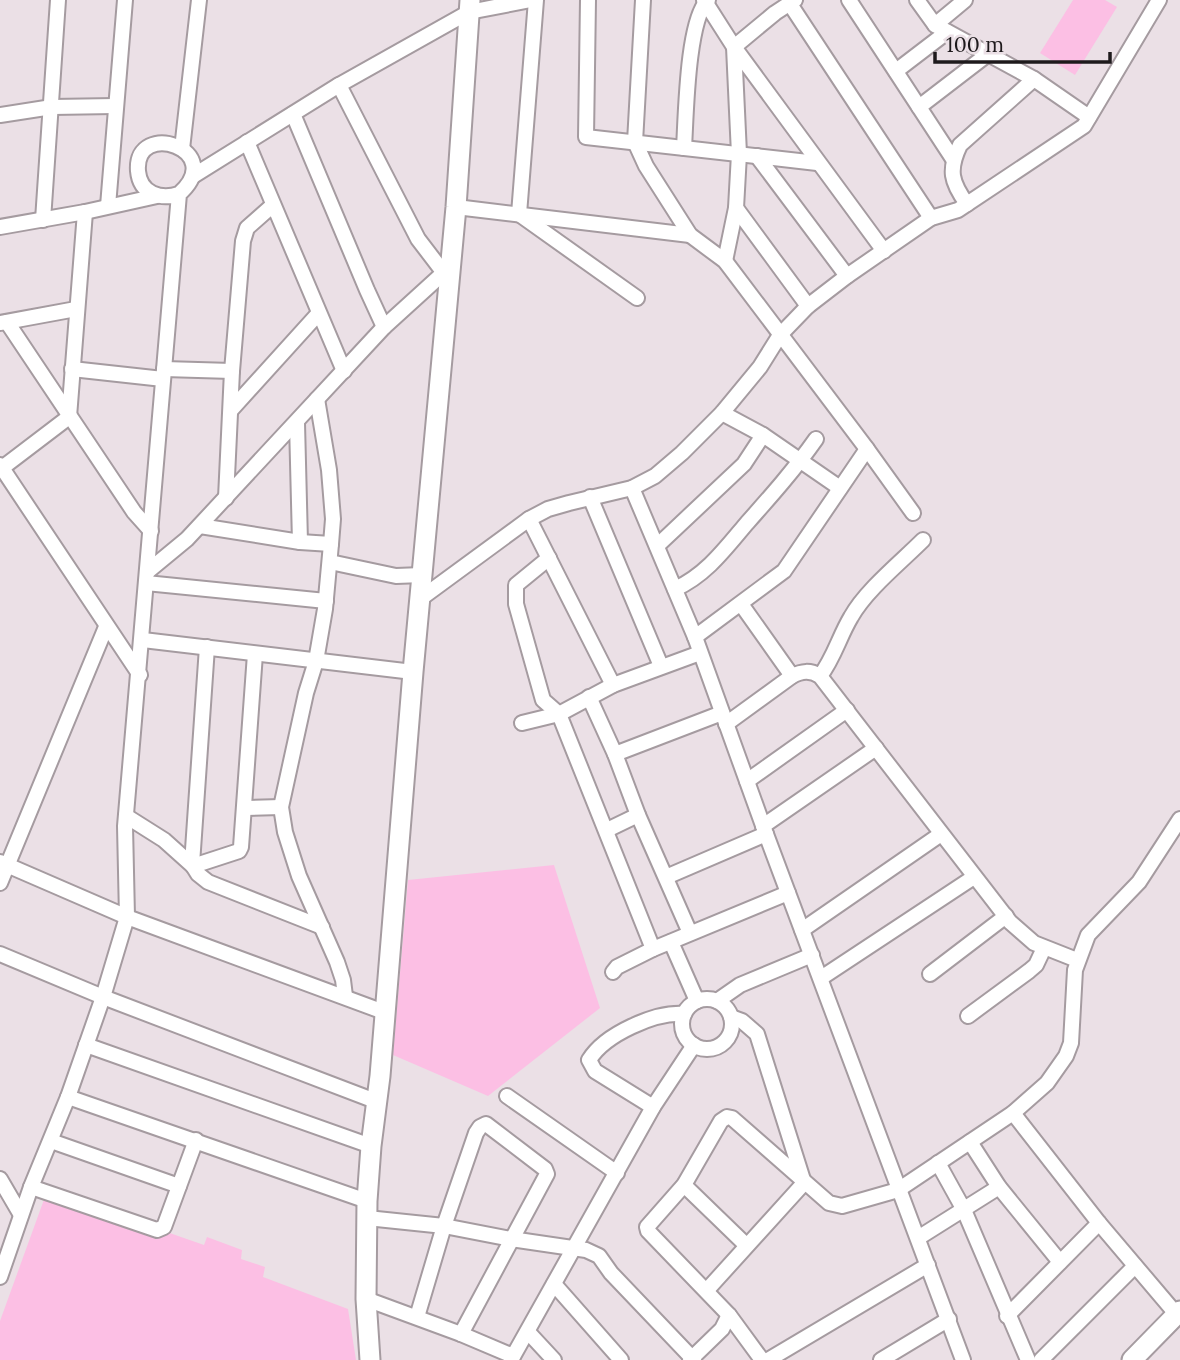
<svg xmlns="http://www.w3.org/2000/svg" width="1180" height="1360" font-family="Lora,serif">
	<rect width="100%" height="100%" fill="#ebe0e6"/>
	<g fill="#fcbfe4">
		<polygon points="1073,0 1105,0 1117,7 1075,75 1040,53"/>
		<polygon points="554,865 600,1008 488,1096 393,1055 408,880"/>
		<polygon points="46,1194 156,1237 161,1230 204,1245 207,1237 242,1250 241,1259 265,1267 263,1277 348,1309 356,1360 0,1360 0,1321"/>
	</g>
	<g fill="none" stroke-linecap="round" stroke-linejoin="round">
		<defs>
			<g id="street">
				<polyline points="536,0 519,214 637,298"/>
				<polyline points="588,0 586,137 817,163"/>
				<polyline points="643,0 635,142 646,166 690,235 725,261 867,449 913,513"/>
				<polyline points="704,0 734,47 884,251"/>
				<polyline points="849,0 953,159"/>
				<polyline points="917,0 935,25 1034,79 1089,117"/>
				<polyline points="790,4 931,218"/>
				<polyline points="935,25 965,0"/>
				<polyline points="896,71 947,32"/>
				<polyline points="339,85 418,239 444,273"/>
				<polyline points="919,107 988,54"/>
				<polyline points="293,114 367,290 384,327"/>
				<polyline points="0,115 52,107 115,106"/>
				<polyline points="247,142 344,371"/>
				<path d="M684 148C686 116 687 20 708 0"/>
				<polyline points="182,149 199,0"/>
				<polyline points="757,156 847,276"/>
				<polyline points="193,176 339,85 469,12 531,0"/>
				<path d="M967 204C951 182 948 170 960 145L1034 79"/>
				<polyline points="108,206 125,0"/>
				<polyline points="456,207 690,235"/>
				<polyline points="736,208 808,306"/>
				<polyline points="43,220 58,0"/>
				<polyline points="0,227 85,212 157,196"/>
				<polyline points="725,261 736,208 739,154 734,47 775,13 795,0"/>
				<polyline points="7,322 134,512 151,531"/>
				<polyline points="0,323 76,309"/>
				<polyline points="72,369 163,379"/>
				<polyline points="164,369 232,371"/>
				<polyline points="317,399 329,470 333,519 331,544 325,609 316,661 306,693 281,807 285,832 299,876 337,962 343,980 345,996"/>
				<polyline points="231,410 318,314"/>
				<polyline points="722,413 763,435 840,488"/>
				<polyline points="297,423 300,542"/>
				<polyline points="0,465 140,675"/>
				<polyline points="2,468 69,417 85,212"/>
				<polyline points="632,488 695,637 766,834 963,1360"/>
				<polyline points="590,497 661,666"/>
				<polyline points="226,498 232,371 243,241 247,228 273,205"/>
				<polyline points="529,519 613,685"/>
				<polyline points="200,526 300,542 331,544"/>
				<polyline points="657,546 744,464 763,435"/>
				<polyline points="549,558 516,585 516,604 543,700 559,714 653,949"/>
				<polyline points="330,562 396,576 422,575"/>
				<polyline points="147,572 187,539 384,327 450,267"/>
				<polyline points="146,583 326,601"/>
				<path d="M675 589C706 575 725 549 747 523 771 496 795 469 816 439"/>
				<polyline points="420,599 529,519 548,509 569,503 632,488 655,476 682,453 722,413 760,367 780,335 808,306 847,276 931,218 958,210 1084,126 1159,0"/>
				<polyline points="741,604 792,676"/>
				<polyline points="695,637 784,571 867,449"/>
				<polyline points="143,640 413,672"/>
				<path d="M820 676C834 658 839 637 851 617 866 590 901 562 923 540"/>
				<polyline points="589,697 615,754 638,815 690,933"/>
				<polyline points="522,723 559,714 613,685 700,653"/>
				<path d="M726 724 792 676C802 671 810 670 820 676L1010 922 1034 943 1077 960"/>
				<polyline points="615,754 722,713"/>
				<polyline points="747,781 847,710"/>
				<polyline points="245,808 281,807"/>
				<polyline points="126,816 164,840 193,866 239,851 241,847 255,654"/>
				<polyline points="763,826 876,748"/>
				<polyline points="607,830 638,815"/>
				<polyline points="0,862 127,917 384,1012"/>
				<polyline points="192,864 207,647"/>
				<polyline points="193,866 198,874 208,882 322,927"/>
				<polyline points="666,877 766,834"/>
				<polyline points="0,883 106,627"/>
				<polyline points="802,930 941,834"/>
				<polyline points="671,942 697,1001"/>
				<polyline points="0,954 103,997 378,1102"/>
				<polyline points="613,972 617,967 653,949 788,893"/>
				<polyline points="930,974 1006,916"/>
				<polyline points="821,978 974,877"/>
				<circle cx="707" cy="1024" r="25"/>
				<polyline points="717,1001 740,985 812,955"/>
				<polyline points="968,1016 1029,971 1036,965 1044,948"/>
				<polyline points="86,1045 371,1146"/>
				<polyline points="507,1096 617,1173"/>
				<polyline points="68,1097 367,1201"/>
				<path d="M653 1107 595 1071 589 1060C605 1034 655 1012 684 1014"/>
				<polyline points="1013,1113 1099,1223 1177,1315"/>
				<polyline points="51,1141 179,1186"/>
				<polyline points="970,1142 999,1187 1060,1262"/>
				<polyline points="938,1163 964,1210 1028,1360"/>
				<polyline points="0,1179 21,1215"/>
				<polyline points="684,1185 746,1245"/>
				<polyline points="31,1187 157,1230 164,1227 196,1140"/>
				<polyline points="367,1218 444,1226 511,1239 586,1250 599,1256 611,1273 694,1360"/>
				<polyline points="918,1238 999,1187"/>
				<path d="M0 1277 31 1187 68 1097 103 997 127 917 125 826 179 194C229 150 134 118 138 171 140 194 161 200 179 194"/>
				<polyline points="554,1284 621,1360"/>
				<polyline points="707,1290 804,1183 757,1034 742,1021 731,1017"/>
				<polyline points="366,1299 461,1334 513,1356"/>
				<polyline points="1007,1316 1099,1223"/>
				<polyline points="417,1317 444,1226 476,1133 480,1127 486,1124 545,1169 547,1174 461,1334"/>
				<polyline points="528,1332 554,1360"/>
				<polyline points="511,1360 653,1107 694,1045"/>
				<polyline points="690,1360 722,1329 729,1315"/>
				<polyline points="762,1360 729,1315 648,1231 647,1227 684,1185 721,1121 727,1117 732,1118 829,1203 842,1206 898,1190 1013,1113 1047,1083 1066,1056 1071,1043 1075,970 1088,935 1139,882 1180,819"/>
				<polyline points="768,1360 928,1265"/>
				<polyline points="881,1360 949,1319"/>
				<polyline points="1041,1360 1135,1266"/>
			</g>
			<g id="secondary">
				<polyline points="370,1360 366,1299 367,1201 371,1146 380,1076 413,672 456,207 470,0"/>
				<polyline points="1132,1360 1180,1311"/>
			</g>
		</defs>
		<use href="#street" stroke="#a59ba0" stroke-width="18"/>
		<use href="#secondary" stroke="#a59ba0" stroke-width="23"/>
		<use href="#street" stroke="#fff" stroke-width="14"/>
		<use href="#secondary" stroke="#fff" stroke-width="19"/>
	</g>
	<path d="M935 52v10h175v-10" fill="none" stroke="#1e1a1c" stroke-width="3.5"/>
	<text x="946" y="52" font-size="21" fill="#1e1a1c" stroke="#ebe0e6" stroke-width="5" paint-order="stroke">100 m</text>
</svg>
